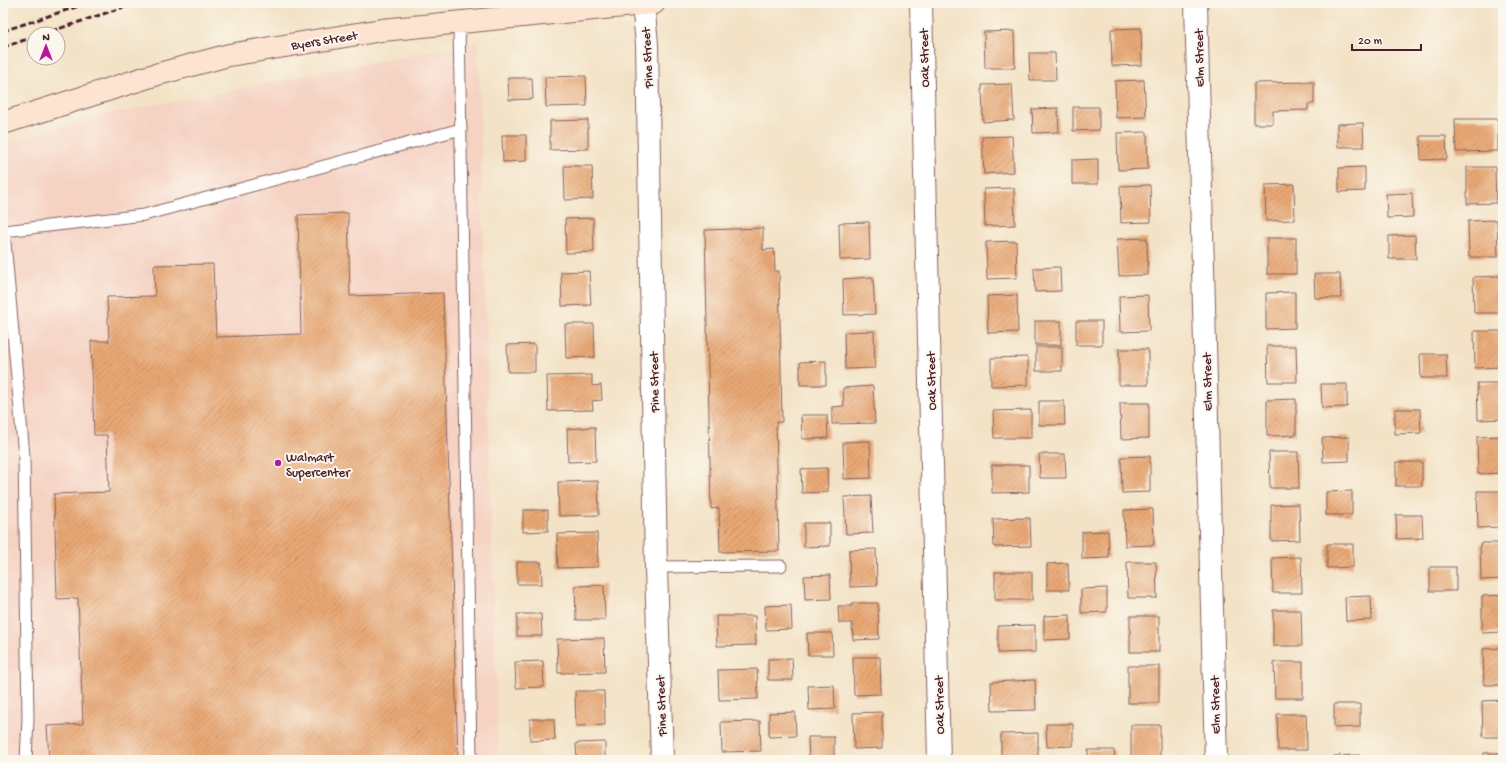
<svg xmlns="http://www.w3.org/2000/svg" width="1506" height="763" font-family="'Gochi Hand',sans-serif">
	<defs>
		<pattern id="building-hatch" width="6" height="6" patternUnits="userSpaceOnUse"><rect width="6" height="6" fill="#e9a875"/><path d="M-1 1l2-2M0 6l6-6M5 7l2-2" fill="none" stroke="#bf8860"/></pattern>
	</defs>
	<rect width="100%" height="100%" fill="#fbf7ec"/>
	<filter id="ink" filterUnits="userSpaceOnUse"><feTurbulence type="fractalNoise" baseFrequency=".025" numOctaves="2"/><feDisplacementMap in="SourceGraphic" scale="8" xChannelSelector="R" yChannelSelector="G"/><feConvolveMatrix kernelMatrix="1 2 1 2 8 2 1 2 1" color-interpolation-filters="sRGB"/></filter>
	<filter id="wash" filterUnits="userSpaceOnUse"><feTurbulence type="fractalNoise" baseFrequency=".012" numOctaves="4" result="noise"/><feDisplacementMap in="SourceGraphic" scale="16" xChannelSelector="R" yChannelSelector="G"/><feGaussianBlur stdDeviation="0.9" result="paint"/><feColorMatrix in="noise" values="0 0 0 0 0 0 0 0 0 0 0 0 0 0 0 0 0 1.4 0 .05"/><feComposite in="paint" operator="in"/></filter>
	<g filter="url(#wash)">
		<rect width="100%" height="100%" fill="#f3e2c5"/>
		<polygon fill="#f5d2c2" points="478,42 498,760 3,760 3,145 78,120"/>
		<g id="blocks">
			<g fill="url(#building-hatch)">
				<polygon points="1141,28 1142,65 1112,66 1111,29"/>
				<polygon points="1014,31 1015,68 985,68 984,32"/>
				<polygon points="1029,53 1055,53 1056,80 1030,80"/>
				<polygon points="586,76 587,106 546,107 545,77"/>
				<polygon points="508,78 532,78 533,99 509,100"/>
				<polygon points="1144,80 1146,117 1116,118 1115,81"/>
				<polygon points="1314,82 1314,104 1308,104 1308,110 1273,111 1273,124 1254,124 1254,83"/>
				<polygon points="1012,84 1014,120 983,122 982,85"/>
				<polygon points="1073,107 1099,107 1099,130 1073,131"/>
				<polygon points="1058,108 1059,132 1033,133 1032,109"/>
				<polygon points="1455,119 1498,119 1498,151 1456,152"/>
				<polygon points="588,120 588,149 550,150 550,121"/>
				<polygon points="1363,123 1364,147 1338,147 1337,124"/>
				<polygon points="1147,132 1148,169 1118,170 1117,133"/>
				<polygon points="502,135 526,135 526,161 503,162"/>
				<polygon points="1012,136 1014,172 984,174 982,137"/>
				<polygon points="1420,136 1446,136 1447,159 1421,160"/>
				<polygon points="1098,159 1098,184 1072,184 1072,160"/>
				<polygon points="564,166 592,166 593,199 565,200"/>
				<polygon points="1365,167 1365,191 1339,192 1339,168"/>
				<polygon points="1467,167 1495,167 1496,203 1467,204"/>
				<polygon points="1294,184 1295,220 1266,221 1265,185"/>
				<polygon points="1150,185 1151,222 1121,223 1120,186"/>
				<polygon points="1014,188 1015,225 985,226 984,189"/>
				<polygon points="1412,193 1413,217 1387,218 1386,194"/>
				<polygon points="348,213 350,296 443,293 458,760 49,760 47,726 83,724 78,598 57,599 54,494 109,492 107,435 94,435 91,341 109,341 107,297 155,296 154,265 213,264 216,337 301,334 298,215"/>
				<polygon points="593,218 594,252 566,253 565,219"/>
				<polygon points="1497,220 1498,257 1469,257 1468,221"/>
				<polygon points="869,222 870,259 840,260 839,223"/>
				<polygon points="763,228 763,250 774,249 775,271 779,271 782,422 776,422 779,551 720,552 719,508 711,509 705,230"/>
				<polygon points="1415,235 1416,259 1389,259 1389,236"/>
				<polygon points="1147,238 1148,275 1119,276 1117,239"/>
				<rect x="1267" y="238" width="29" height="36"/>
				<polygon points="1016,241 1017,278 987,279 986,242"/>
				<polygon points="1060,267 1061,291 1035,292 1034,268"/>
				<polygon points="589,271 591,305 562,306 561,272"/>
				<polygon points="1314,274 1340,274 1341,298 1315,298"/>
				<polygon points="1501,276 1502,313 1474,313 1473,277"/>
				<polygon points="873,277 875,314 844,315 843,279"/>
				<polygon points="1295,292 1295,328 1266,329 1266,293"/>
				<polygon points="1017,295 1018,332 988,333 987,296"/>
				<polygon points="1148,295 1149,331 1120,332 1119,296"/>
				<rect x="1035" y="321" width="26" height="24"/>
				<rect x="1076" y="321" width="26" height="24"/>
				<polygon points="565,324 594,324 595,357 566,358"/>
				<polygon points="874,331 875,368 845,369 844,332"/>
				<polygon points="1474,331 1502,331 1503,367 1475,368"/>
				<polygon points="535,344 535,372 508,372 507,345"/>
				<polygon points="1267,346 1296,346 1297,382 1268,382"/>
				<rect x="1036" y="347" width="26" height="24"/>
				<rect x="1119" y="349" width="29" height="36"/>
				<polygon points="1420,354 1446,354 1447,378 1421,378"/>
				<polygon points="1028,357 1028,385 991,386 991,358"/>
				<polygon points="826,361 826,385 800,385 800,362"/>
				<polygon points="592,375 592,386 601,385 602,400 592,401 593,410 548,411 547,376"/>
				<polygon points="1477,383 1503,383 1503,419 1478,420"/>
				<polygon points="1321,384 1347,384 1347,407 1322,408"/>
				<polygon points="873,386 875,423 832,424 832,407 844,406 843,388"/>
				<polygon points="1296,399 1296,435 1267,436 1267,400"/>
				<polygon points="1039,401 1064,401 1065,425 1039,425"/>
				<polygon points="1120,403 1149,403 1149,438 1121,439"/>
				<polygon points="1395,409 1420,409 1421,433 1395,434"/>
				<polygon points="1031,410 1031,438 994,438 993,411"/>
				<polygon points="801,415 827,415 828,438 802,439"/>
				<polygon points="595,427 596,461 568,462 567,429"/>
				<polygon points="1503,436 1503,473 1478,474 1477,437"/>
				<polygon points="1349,437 1349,461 1323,462 1322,438"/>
				<polygon points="870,441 871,478 844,479 843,442"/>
				<polygon points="1269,452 1298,452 1299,488 1270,488"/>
				<polygon points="1039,454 1065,454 1066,478 1040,478"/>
				<polygon points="1150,456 1150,492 1122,493 1121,457"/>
				<rect x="1396" y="462" width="26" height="24"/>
				<polygon points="992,465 1029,465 1029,492 992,493"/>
				<polygon points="827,468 828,492 802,493 801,469"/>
				<polygon points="598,481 599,515 559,516 558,482"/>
				<polygon points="1352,491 1352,515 1326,515 1326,492"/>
				<polygon points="1477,491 1503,491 1503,527 1478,528"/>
				<polygon points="871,496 873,533 846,534 844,497"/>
				<polygon points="1299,504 1300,540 1271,541 1271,505"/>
				<polygon points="1153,509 1154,545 1125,546 1124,510"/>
				<polygon points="523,510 548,510 548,531 523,532"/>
				<polygon points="1396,515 1422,515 1423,538 1397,539"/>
				<polygon points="1030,518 1031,546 994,547 993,519"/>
				<polygon points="804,523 830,523 830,546 804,547"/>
				<polygon points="1108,531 1109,558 1082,559 1082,532"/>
				<polygon points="597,533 598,567 558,568 557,534"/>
				<polygon points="1480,543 1503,543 1503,579 1481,580"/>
				<polygon points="1327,544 1353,544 1353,567 1327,568"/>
				<polygon points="876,549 877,586 850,587 849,550"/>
				<polygon points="1301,557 1302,593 1273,593 1272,558"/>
				<polygon points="517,562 541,562 542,584 517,584"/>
				<polygon points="1127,562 1156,562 1157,598 1128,598"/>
				<polygon points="1068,563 1069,590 1047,590 1047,564"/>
				<rect x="1430" y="567" width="26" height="24"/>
				<rect x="995" y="572" width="37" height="28"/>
				<polygon points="830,575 831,599 805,600 804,576"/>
				<polygon points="604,585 605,620 576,620 575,586"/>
				<polygon points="1107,588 1107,612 1081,613 1081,589"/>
				<polygon points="1503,595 1503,632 1482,633 1482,596"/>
				<polygon points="1371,596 1372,620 1346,621 1345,597"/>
				<polygon points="852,603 878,603 879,639 853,640 852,623 839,623 838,606 852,606"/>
				<polygon points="791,605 792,629 766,630 765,606"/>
				<polygon points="1273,610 1301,610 1302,646 1273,646"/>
				<polygon points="517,614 541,614 542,636 517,636"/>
				<polygon points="1070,615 1070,639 1044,640 1044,616"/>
				<polygon points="716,616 755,616 756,645 717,646"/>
				<rect x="1130" y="616" width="29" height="36"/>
				<polygon points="1035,625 1035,652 998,653 998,626"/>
				<polygon points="807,633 832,633 833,655 808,655"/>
				<polygon points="604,638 605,672 558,673 557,639"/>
				<polygon points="1503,648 1503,685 1484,685 1483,649"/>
				<polygon points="853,657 880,657 881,694 854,695"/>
				<polygon points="792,658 793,680 768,680 768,659"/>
				<polygon points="543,661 544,687 516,688 515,662"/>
				<polygon points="1274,662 1303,662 1303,698 1275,698"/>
				<rect x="1128" y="666" width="31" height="37"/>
				<polygon points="757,669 758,699 719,700 718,670"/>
				<polygon points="1035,680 1036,710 992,711 991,682"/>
				<polygon points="834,685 835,709 809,710 808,686"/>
				<polygon points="575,691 604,691 605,725 576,726"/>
				<polygon points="1503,700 1503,737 1483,737 1482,701"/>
				<polygon points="1334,704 1360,704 1360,727 1334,728"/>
				<polygon points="795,712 796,736 769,737 769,713"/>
				<polygon points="882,712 882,748 854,749 853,713"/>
				<polygon points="1277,714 1306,714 1307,750 1278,750"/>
				<polygon points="530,719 554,719 555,740 530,741"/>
				<polygon points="760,721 761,751 722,752 721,722"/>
				<polygon points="1046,724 1073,724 1073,746 1047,747"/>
				<rect x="1131" y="725" width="29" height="35"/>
				<polygon points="1038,733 1038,760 1001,760 1001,734"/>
				<polygon points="808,737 834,737 834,760 809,760"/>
				<polygon points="605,742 605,760 577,760 576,743"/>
				<polygon points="1088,750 1114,750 1115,760 1088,760"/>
				<rect x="1484" y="753" width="19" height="7"/>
				<polygon points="1360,755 1360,760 1334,760 1334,756"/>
			</g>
		</g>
	</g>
	<g filter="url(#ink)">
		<use href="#blocks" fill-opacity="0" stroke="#856361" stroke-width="1"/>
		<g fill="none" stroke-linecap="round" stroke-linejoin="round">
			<defs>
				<g id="lane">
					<polyline points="459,22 471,760"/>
					<polyline points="656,567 781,566"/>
					<polyline points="26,760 28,719 24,456 4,231 144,215 461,129"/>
				</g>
				<g id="street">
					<polyline points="921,3 939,760"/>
					<polyline points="1196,3 1216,760"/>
					<polyline points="643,4 647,44 656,567 662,760"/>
				</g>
				<polyline id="secondary" points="3,123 151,76 229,55 382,30 654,3"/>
			</defs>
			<use href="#lane" stroke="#856361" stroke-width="13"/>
			<use href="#street" stroke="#856361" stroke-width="24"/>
			<use href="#secondary" stroke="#856361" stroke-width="24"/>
			<use href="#lane" stroke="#fff" stroke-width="11"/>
			<use href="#street" stroke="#fff" stroke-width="22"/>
			<use href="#secondary" stroke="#fde4d1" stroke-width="22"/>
			<g stroke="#4a1f2b" stroke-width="3" stroke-dasharray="6 3" stroke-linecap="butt">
				<polyline points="3,31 88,3"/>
				<polyline points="43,34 136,3"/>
				<polyline points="3,47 34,37"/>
			</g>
		</g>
	</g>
	<circle fill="#b5179e" stroke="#fbf7ec" stroke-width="1.5" cx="278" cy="463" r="4"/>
	<g text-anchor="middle" stroke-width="4" stroke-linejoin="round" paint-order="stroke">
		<g font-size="13" fill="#4a1f2b" stroke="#fbf7ec">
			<text transform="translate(324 39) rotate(-9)" y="5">Byers Street</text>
			<text transform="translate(646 58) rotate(-93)" y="5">Pine Street</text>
			<text transform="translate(923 58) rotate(-91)" y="5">Oak Street</text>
			<text transform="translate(1198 58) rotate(-91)" y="5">Elm Street</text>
			<text transform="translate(930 381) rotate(-91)" y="5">Oak Street</text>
			<text transform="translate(653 382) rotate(-91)" y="5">Pine Street</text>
			<text transform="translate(1206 382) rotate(-91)" y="5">Elm Street</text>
			<text transform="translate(938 705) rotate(-91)" y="5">Oak Street</text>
			<text transform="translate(1214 705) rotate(-91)" y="5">Elm Street</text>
			<text transform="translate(660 706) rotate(-92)" y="5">Pine Street</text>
		</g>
		<g font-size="13" fill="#4a1f2b" stroke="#fbf7ec" text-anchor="start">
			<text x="286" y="461">Walmart<tspan x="286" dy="15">Supercenter</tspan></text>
		</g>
	</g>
	<rect width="1506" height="763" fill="none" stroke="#fbf7ec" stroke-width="16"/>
	<g transform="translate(46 46)"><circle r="19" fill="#fbf7ec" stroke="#b4a19f"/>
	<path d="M0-3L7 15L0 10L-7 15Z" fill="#b5179e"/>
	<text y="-6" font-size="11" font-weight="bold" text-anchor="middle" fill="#4a1f2b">N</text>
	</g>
	<path d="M1352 44v6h69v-6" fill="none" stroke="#4a1f2b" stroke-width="2"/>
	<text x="1358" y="44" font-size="12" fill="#4a1f2b" stroke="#fbf7ec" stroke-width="3" paint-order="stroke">20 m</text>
</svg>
